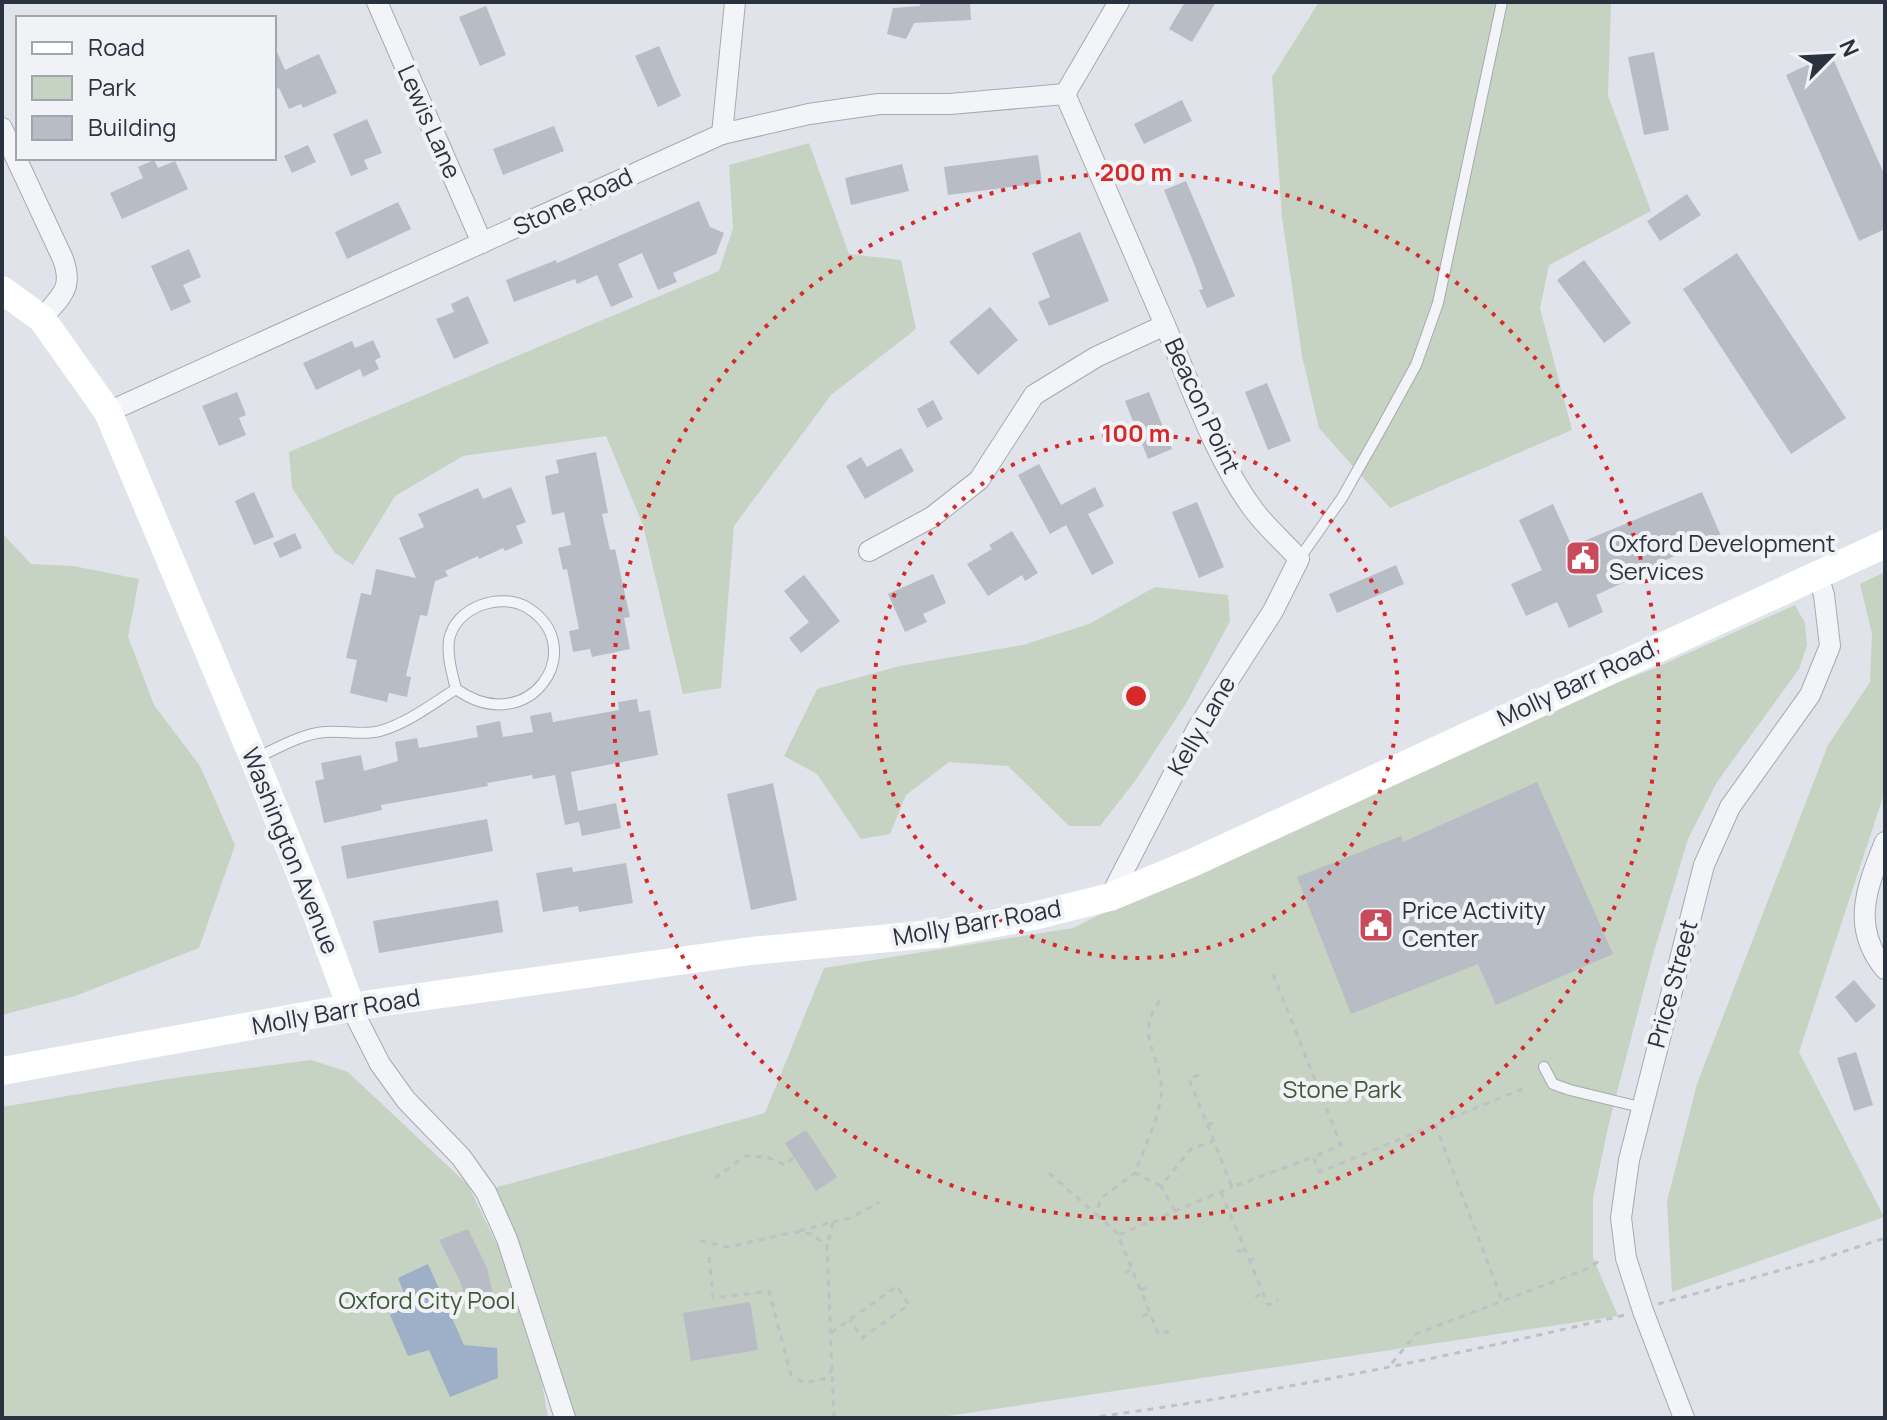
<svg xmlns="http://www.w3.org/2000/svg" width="1887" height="1420" font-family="Manrope,sans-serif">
	<rect width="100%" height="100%" fill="#e0e3e9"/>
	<g fill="#c6d2c2">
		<polygon points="1319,2 1611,2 1608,96 1651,211 1549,265 1540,308 1572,430 1390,508 1319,428 1302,356 1282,217 1272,77"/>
		<polygon points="809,143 849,254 901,260 916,329 831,395 734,526 721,688 683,694 643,525 606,436 463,456 395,496 353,565 335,553 292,488 289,452 719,271 733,228 729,165"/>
		<polygon points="2,533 31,564 73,566 139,579 128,637 154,705 200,766 235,845 199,948 75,996 2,1015"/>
		<polygon points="1885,572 1885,791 1799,1052 1884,1217 1672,1292 1667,1201 1697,1084 1828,745 1870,682 1872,634 1860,584"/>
		<polygon points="1155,587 1228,595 1230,621 1187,702 1135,781 1100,826 1069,826 1008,766 949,762 906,795 890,834 861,839 817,774 784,756 817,689 900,666 1023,645 1089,624"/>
		<polygon points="1795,605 1805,623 1807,645 1799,669 1717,782 1688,839 1652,958 1609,1123 1593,1198 1593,1258 1618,1316 934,1418 564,1418 494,1188 765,1113 824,968 1073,928 1416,758 1653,669"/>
		<polygon points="311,1060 348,1072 468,1185 503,1257 541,1377 548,1418 2,1418 2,1107 174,1078"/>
	</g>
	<polygon fill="#9db0c7" points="428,1264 464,1345 497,1348 498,1378 450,1397 429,1350 408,1356 390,1315 408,1304 398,1278"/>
	<g fill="#b8bcc5">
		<polygon points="920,2 970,2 971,20 914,23 906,39 887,34 893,8 920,6"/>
		<polygon points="1185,2 1216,2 1192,42 1169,29"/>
		<polygon points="486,6 506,55 480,66 459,17"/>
		<polygon points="274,45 285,70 319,54 337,93 303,108 301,104 289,109 279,88 274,90"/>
		<polygon points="659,46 681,96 658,107 635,56"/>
		<polygon points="1654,52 1669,130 1644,135 1628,57"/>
		<polygon points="1831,54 1885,176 1885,229 1859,241 1786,75"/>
		<polygon points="1182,100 1192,121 1144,144 1134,124"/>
		<polygon points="367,119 382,153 364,160 368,169 351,176 333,134"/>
		<polygon points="554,126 564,151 503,175 493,149"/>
		<polygon points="308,145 316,162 292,173 284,156"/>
		<polygon points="1038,155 1042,183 948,195 944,167"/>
		<polygon points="154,160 158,168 175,161 188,189 122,219 110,193 143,178 138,167"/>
		<polygon points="902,164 909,191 851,205 845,178"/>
		<polygon points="1186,181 1235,296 1207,308 1199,290 1203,289 1195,266 1164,190"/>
		<polygon points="1687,194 1701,215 1660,241 1647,221"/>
		<polygon points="699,201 710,227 724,233 716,254 673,273 677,282 658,290 642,253 618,264 633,297 611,307 597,275 577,284 575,279 514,302 506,280 556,260 557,263"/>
		<polygon points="398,202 411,229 347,259 335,232"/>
		<polygon points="1080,232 1109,301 1049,326 1038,302 1050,297 1032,253"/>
		<polygon points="189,249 201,277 183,285 191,302 171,311 151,266"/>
		<polygon points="1737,253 1846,418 1791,454 1683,289"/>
		<polygon points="1584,260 1631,323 1604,343 1557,280"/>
		<polygon points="468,296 489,343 454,359 436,319 454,312 451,304"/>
		<polygon points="990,307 1018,340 978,375 949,342"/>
		<polygon points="373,340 381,357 375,360 379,369 363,377 360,369 316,390 303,363 352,341 355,348"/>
		<polygon points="1267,383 1291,441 1268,450 1245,392"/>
		<polygon points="237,392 246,415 239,418 246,435 219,446 202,406"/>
		<polygon points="1149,392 1172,449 1148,459 1125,401"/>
		<polygon points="933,400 943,419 927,428 917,409"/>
		<polygon points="901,448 914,471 865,499 846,466 861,457 867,467"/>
		<polygon points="596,452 608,513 602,514 610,550 615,549 630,617 624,618 630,649 592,657 590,649 573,652 569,631 579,629 567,569 563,570 558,548 571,545 564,512 552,515 545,476 559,473 556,460"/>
		<polygon points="1039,464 1061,505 1095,487 1104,506 1088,514 1114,563 1092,575 1066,525 1050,534 1018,475"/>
		<polygon points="511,487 526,522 516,526 523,543 505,551 503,548 479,559 478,556 445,571 448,576 435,581 427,616 420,615 406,676 411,677 407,697 389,693 387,702 350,693 357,660 346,658 361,593 371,595 376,569 416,578 399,538 424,527 418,514 478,488 483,499"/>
		<polygon points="254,492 274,537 254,545 235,501"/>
		<polygon points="1702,492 1721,536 1636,573 1638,576 1596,595 1603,612 1569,628 1557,602 1526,616 1511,584 1542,570 1519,520 1553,504 1572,546"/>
		<polygon points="1197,502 1224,567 1199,578 1172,512"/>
		<polygon points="1012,531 1038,573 1025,581 1022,575 988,596 967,564 992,549 989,545"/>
		<polygon points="295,533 302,548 280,558 273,543"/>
		<polygon points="1396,565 1404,584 1337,613 1329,594"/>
		<polygon points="933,574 946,603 923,614 927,622 905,632 888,594"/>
		<polygon points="804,575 840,621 801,653 789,638 809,622 784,591"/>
		<polygon points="637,699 639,712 650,710 658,755 571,772 578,811 616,803 621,828 582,836 579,822 565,825 555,775 533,779 532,775 487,783 488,786 381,805 382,810 324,823 315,781 324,779 321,763 361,755 364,771 398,761 395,742 417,738 419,748 478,737 476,726 500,721 503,737 533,732 530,716 551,712 553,722 619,710 618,702"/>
		<polygon points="1537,782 1613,954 1496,1005 1478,964 1351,1014 1297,877 1401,836 1403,842"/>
		<polygon points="773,783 797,900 751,910 727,794"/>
		<polygon points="487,819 493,851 347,879 341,846"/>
		<polygon points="626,863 633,903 579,912 578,906 543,912 536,873 572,867 573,872"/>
		<polygon points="498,900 503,932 379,953 373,921"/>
		<polygon points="1854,980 1876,1006 1856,1023 1835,997"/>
		<polygon points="1856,1052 1873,1105 1854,1111 1837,1058"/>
		<polygon points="806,1130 837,1177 816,1191 785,1143"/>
		<polygon points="468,1229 487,1268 495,1304 469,1311 460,1281 439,1240"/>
		<polygon points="750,1302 758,1350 691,1361 683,1313"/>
	</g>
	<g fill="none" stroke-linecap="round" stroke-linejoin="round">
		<defs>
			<g id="lane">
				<polyline points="1299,559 1342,498 1382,427 1416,365 1438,303 1502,2"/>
				<path d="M256 758C278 748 301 734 325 732 344 730 361 736 380 731 408 723 432 704 456 689 529 741 591 648 528 608 501 591 455 607 449 640 447 657 452 673 456 689"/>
				<polyline points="1544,1067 1553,1084 1570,1090 1640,1107"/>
			</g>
			<g id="street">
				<polyline points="377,2 482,243"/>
				<polyline points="1119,2 1065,94 1165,325"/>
				<path d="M2 128 63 259C74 290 60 296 42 319"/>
				<polyline points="722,134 735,2"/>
				<polyline points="108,412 722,134 809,114 879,104 950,104 1065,94"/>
				<path d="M869 551 932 517 979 480 1034 395 1096 357 1165 325C1190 383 1215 458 1253 509 1266 527 1284 542 1299 559L1273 611 1197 729 1110 897"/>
				<path d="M1885 842C1867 887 1850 927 1885 969"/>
				<polyline points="351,1007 380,1064 406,1100 461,1157 486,1192 507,1239 565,1418"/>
				<polyline points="1684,1418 1643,1311 1626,1258 1621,1218 1629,1160 1704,865 1730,807 1810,695 1830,646 1824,595 1818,575"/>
			</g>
		</defs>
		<use href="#lane" stroke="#a6aab3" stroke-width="12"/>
		<use href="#street" stroke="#a6aab3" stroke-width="22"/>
		<g stroke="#bfc1c7" stroke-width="3" stroke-dasharray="6 6" stroke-linecap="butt">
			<polyline points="1273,974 1341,1145 1313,1157 1320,1172 1527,1087"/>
			<polyline points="1199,1075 1189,1079 1232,1187 1313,1157"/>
			<polyline points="1435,1124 1502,1300"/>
			<polyline points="1207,1125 1217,1121"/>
			<polyline points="1049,1173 1097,1215"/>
			<polyline points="715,1178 745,1156 767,1157 785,1165 794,1157"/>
			<path d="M1161 1186 1135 1173C1143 1150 1156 1125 1160 1102 1169 1059 1127 1037 1164 996"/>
			<polyline points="1221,1192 1268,1305 1278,1300"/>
			<polyline points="1175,1211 1161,1186 1191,1149 1214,1141"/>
			<polyline points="833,1222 851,1218 879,1202"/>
			<polyline points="799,1231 833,1222 827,1246"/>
			<polyline points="1118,1234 1097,1215 1100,1199 1135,1173"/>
			<polyline points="700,1241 728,1247 795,1232 812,1234 827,1246 834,1418"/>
			<polyline points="1237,1252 1245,1249"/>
			<polyline points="709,1257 713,1298 769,1291 791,1375 805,1383 824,1379 832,1370"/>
			<polyline points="1249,1261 1260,1256"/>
			<polyline points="1125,1273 1132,1269"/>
			<polyline points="1141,1290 1151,1286"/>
			<polyline points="1255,1297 1263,1293"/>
			<polyline points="1658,1304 1821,1259 1885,1238"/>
			<polyline points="1142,1316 1150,1313"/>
			<polyline points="1169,1331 1159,1335 1118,1235 1232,1187"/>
			<polyline points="831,1333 897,1286 909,1305 862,1338 850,1320"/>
			<polyline points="1392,1363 1416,1334 1589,1268 1600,1260"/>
			<path d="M1088 1418C1268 1394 1448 1357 1625 1315"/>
		</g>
		<use href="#lane" stroke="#f3f4f7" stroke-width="10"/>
		<use href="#street" stroke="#f3f4f7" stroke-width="20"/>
		<g stroke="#fff" stroke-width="28">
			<polyline points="2,290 42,319 108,412 254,759 316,912 351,1007"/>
			<polyline points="2,1071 377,1003 751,951 943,933 1034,916 1110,897 1192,863 1885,544"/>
		</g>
	</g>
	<g fill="none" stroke="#d62828" stroke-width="4" stroke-dasharray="4 8">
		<circle cx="1136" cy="696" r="262"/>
		<circle cx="1136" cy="696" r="523"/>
	</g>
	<defs>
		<symbol id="civic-square" viewBox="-11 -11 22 22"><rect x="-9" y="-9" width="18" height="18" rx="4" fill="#c84b5b" stroke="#f0f2f6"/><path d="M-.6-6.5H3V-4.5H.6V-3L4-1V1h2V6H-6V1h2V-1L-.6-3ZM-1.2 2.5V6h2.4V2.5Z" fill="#fff"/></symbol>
	</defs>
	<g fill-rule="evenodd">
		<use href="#civic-square" x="1563" y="538" width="40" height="40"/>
		<use href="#civic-square" x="1356" y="905" width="40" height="40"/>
	</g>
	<g text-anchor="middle" stroke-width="8" stroke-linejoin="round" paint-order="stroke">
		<g font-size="24" fill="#2a313f" stroke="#f0f2f6">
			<text transform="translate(429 122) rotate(66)" y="8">Lewis Lane</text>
			<text transform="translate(573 202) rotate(-25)" y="8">Stone Road</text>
			<text transform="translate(1202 406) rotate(65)" y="8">Beacon Point</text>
			<text transform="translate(1576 684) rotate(-25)" y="8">Molly Barr Road</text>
			<text transform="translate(1202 726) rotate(-60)" y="8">Kelly Lane</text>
			<text transform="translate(290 851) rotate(68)" y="8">Washington Avenue</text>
			<text transform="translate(977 923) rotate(-10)" y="8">Molly Barr Road</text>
			<text transform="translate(1673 984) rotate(-75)" y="8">Price Street</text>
			<text transform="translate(336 1012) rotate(-10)" y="8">Molly Barr Road</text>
		</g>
		<g font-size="24" fill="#2a313f" stroke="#f0f2f6" text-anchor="start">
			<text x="1609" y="552">Oxford Development<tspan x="1609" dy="28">Services</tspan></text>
			<text x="1402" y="919">Price Activity<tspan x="1402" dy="28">Center</tspan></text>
		</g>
		<g font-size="24" fill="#3d5a38" stroke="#f0f2f6">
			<text x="1342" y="1098">Stone Park</text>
			<text x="427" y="1309">Oxford City Pool</text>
		</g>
	</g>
	<circle cx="1136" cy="696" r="12" fill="#d62828" stroke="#f0f2f6" stroke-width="4"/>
	<g font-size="24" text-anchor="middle" font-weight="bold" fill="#d62828" stroke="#f0f2f6" stroke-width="8" stroke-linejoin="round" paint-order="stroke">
		<text x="1136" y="181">200 m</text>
		<text x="1136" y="442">100 m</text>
	</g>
	<rect width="1887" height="1420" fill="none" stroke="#2a313f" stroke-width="8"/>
	<rect x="16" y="16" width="260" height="144" fill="#f0f2f6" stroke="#a1a5ad" stroke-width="2"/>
	<rect x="32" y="42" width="40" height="12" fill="#ffffff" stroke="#a1a5ad" stroke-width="2"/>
	<text x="88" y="56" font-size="24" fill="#2a313f">Road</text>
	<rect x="32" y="76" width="40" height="24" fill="#c6d2c2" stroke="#a1a5ad" stroke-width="2"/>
	<text x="88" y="96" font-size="24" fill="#2a313f">Park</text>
	<rect x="32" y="116" width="40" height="24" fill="#b8bcc5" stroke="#a1a5ad" stroke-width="2"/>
	<text x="88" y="136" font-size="24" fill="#2a313f">Building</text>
	<g transform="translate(1831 56) rotate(66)" stroke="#f0f2f6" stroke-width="6" paint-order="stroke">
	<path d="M0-6L14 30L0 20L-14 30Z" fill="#2a313f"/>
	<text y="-12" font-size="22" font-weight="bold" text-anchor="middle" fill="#2a313f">N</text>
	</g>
</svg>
